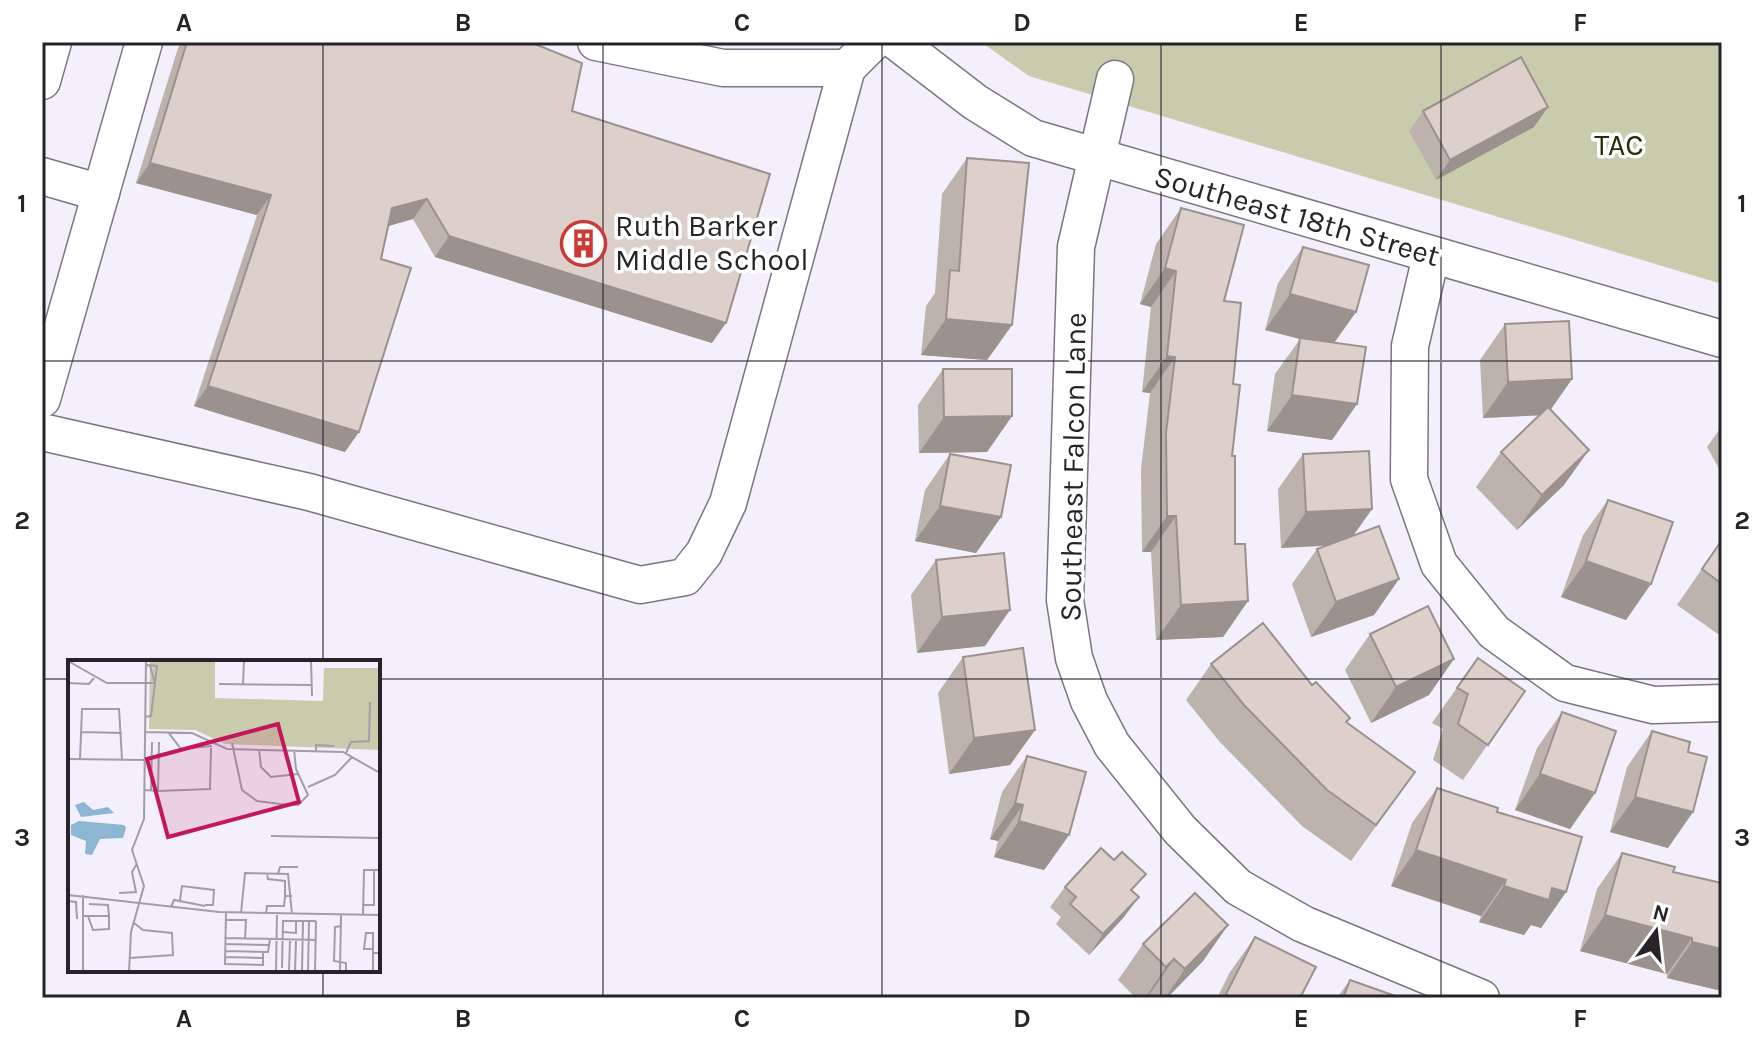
<svg xmlns="http://www.w3.org/2000/svg" width="1764" height="1040" font-family="Karla,sans-serif">
	<rect width="100%" height="100%" fill="#f3effc"/>
	<polygon fill="#c8ccad" points="981,42 1722,42 1722,284 1029,76"/>
	<g fill="none" stroke-linecap="round" stroke-linejoin="round">
		<defs>
			<g id="minor">
				<polyline points="596,42 723,68 847,68 873,42"/>
				<polyline points="897,42 975,102 1033,138 1722,339"/>
				<polyline points="1115,79 1076,247 1065,600 1074,658 1089,701 1112,745 1180,830 1238,887 1303,924 1481,998"/>
				<polyline points="42,81 53,42"/>
				<polyline points="42,176 101,193"/>
				<polyline points="1431,256 1410,346 1409,479 1439,564 1494,632 1565,683 1653,705 1722,703"/>
				<polyline points="42,399 144,42"/>
				<polyline points="42,432 309,492 640,585 685,577 704,553 728,503 847,68"/>
			</g>
		</defs>
		<use href="#minor" stroke="#7b7782" stroke-width="39"/>
		<use href="#minor" stroke="#fff" stroke-width="36"/>
	</g>
	<g fill="#beb2ad">
		<polygon points="182,42 530,42 712,343 435,257 413,219 388,226 345,452 194,406 257,215 136,183 178,48"/>
		<polygon points="1548,107 1534,127 1436,180 1409,131 1423,111"/>
		<polygon points="967,158 1012,325 987,360 921,355 926,306 935,293 942,194"/>
		<polygon points="1181,208 1224,301 1233,384 1232,456 1235,544 1248,601 1223,637 1156,640 1151,552 1142,552 1141,469 1150,393 1142,392 1151,307 1140,304 1156,244"/>
		<polygon points="1303,247 1356,312 1334,343 1357,404 1332,440 1267,431 1275,374 1300,339 1265,330 1278,283"/>
		<polygon points="1505,324 1572,379 1550,409 1564,485 1517,530 1476,487 1501,452 1539,415 1483,418 1480,360"/>
		<polygon points="943,369 1012,416 987,452 919,453 918,405"/>
		<polygon points="1722,426 1722,474 1707,447"/>
		<polygon points="950,454 1001,517 976,553 915,541 925,490"/>
		<polygon points="1303,454 1372,509 1353,536 1399,579 1374,615 1311,637 1292,584 1317,549 1325,546 1281,548 1278,489"/>
		<polygon points="1608,500 1626,620 1561,597 1583,535"/>
		<polygon points="1722,540 1722,637 1677,605"/>
		<polygon points="936,560 985,646 917,653 911,595"/>
		<polygon points="1370,634 1429,695 1371,723 1345,670"/>
		<polygon points="963,657 1035,730 1010,765 949,774 938,693"/>
		<polygon points="1478,658 1525,691 1463,780 1433,760 1443,729 1432,723"/>
		<polygon points="1211,664 1312,685 1350,718 1347,723 1415,772 1351,861 1302,826 1219,741 1186,700"/>
		<polygon points="1562,712 1595,793 1570,829 1515,810 1537,748"/>
		<polygon points="1652,731 1668,848 1610,832 1627,767"/>
		<polygon points="1027,756 1069,835 1044,870 994,857 998,841 990,839 1002,792"/>
		<polygon points="1437,788 1497,812 1566,892 1541,928 1531,925 1524,935 1479,922 1481,916 1391,886 1412,823"/>
		<polygon points="1622,853 1673,872 1722,991 1667,978 1667,974 1580,951 1597,889"/>
		<polygon points="1065,887 1133,892 1124,917 1089,955 1056,924 1061,917 1050,907"/>
		<polygon points="1228,925 1203,961 1167,998 1152,998 1149,995 1146,998 1136,998 1118,980 1143,944"/>
		<polygon points="1255,937 1300,998 1217,998 1230,972"/>
		<polygon points="1350,980 1401,998 1337,998"/>
	</g>
	<g fill="#9b918d">
		<polygon points="1548,107 1534,127 1436,180 1450,160"/>
		<polygon points="150,163 271,195 257,215 136,183"/>
		<polygon points="427,199 413,219 378,229 392,208"/>
		<polygon points="449,236 726,323 712,343 435,257"/>
		<polygon points="1165,268 1176,271 1151,307 1140,304"/>
		<polygon points="1290,294 1356,312 1331,347 1265,330"/>
		<polygon points="946,319 1012,325 987,360 921,355"/>
		<polygon points="1167,356 1175,357 1150,393 1142,392"/>
		<polygon points="1572,379 1547,415 1483,418 1508,382"/>
		<polygon points="208,386 359,432 345,452 194,406"/>
		<polygon points="1292,395 1357,404 1332,440 1267,431"/>
		<polygon points="1012,416 987,452 919,453 944,417"/>
		<polygon points="1589,450 1564,485 1517,530 1542,495"/>
		<polygon points="940,506 1001,517 976,553 915,541"/>
		<polygon points="1372,509 1347,544 1281,548 1306,512"/>
		<polygon points="1167,516 1176,516 1151,552 1142,552"/>
		<polygon points="1586,561 1651,584 1626,620 1561,597"/>
		<polygon points="1399,579 1374,615 1311,637 1336,602"/>
		<polygon points="1248,601 1223,637 1156,640 1181,605"/>
		<polygon points="1010,610 985,646 917,653 942,617"/>
		<polygon points="1454,659 1429,695 1371,723 1396,687"/>
		<polygon points="1035,730 1010,765 949,774 974,738"/>
		<polygon points="1540,774 1595,793 1570,829 1515,810"/>
		<polygon points="1635,797 1693,812 1668,848 1610,832"/>
		<polygon points="1015,803 1023,805 998,841 990,839"/>
		<polygon points="1019,821 1069,835 1044,870 994,857"/>
		<polygon points="1416,850 1506,880 1481,916 1391,886"/>
		<polygon points="1504,886 1552,888 1566,892 1541,928 1531,925 1524,935 1479,922"/>
		<polygon points="1139,897 1124,917 1089,955 1103,934"/>
		<polygon points="1605,915 1692,938 1667,974 1580,951"/>
		<polygon points="1228,925 1203,961 1167,998 1165,998 1185,969"/>
		<polygon points="1692,942 1722,949 1722,991 1667,978"/>
		<polygon points="1174,959 1149,995 1145,998 1166,967"/>
	</g>
	<g fill="#ddcfc9" stroke="#9b918d" stroke-width="2">
		<polygon points="187,42 530,42 582,63 572,111 770,174 726,323 449,236 427,199 392,208 381,259 411,268 359,432 208,386 271,195 150,163"/>
		<polygon points="1521,57 1548,107 1450,160 1423,111"/>
		<polygon points="967,158 1029,163 1012,325 946,319 950,270 959,271"/>
		<polygon points="1181,208 1244,225 1224,301 1241,303 1233,384 1240,385 1232,456 1235,456 1235,544 1245,544 1248,601 1181,605 1176,516 1167,516 1166,433 1175,357 1167,356 1176,271 1165,268"/>
		<polygon points="1303,247 1369,265 1356,312 1290,294"/>
		<polygon points="1569,321 1572,379 1508,382 1505,324"/>
		<polygon points="1300,338 1366,347 1357,404 1292,395"/>
		<polygon points="943,369 1012,369 1012,416 944,417"/>
		<polygon points="1548,407 1589,450 1542,495 1501,452"/>
		<polygon points="1369,451 1372,509 1306,512 1303,454"/>
		<polygon points="950,454 1011,465 1001,517 940,506"/>
		<polygon points="1608,500 1673,522 1651,584 1586,561"/>
		<polygon points="1379,526 1399,579 1336,602 1317,549"/>
		<polygon points="1722,540 1722,584 1702,569"/>
		<polygon points="1004,553 1010,610 942,617 936,560"/>
		<polygon points="1428,606 1454,659 1396,687 1370,634"/>
		<polygon points="1263,623 1312,685 1316,682 1350,718 1346,722 1415,772 1376,825 1327,790 1244,705 1211,664"/>
		<polygon points="1023,648 1035,730 974,738 963,657"/>
		<polygon points="1478,658 1525,691 1488,745 1458,724 1468,694 1457,688"/>
		<polygon points="1562,712 1616,731 1595,793 1540,774"/>
		<polygon points="1652,731 1690,742 1688,752 1707,757 1693,812 1635,797"/>
		<polygon points="1027,756 1086,772 1069,835 1019,821 1023,805 1015,803"/>
		<polygon points="1437,788 1498,808 1497,812 1582,837 1566,892 1552,888 1549,900 1504,886 1506,880 1416,850"/>
		<polygon points="1101,848 1114,860 1122,852 1146,874 1131,890 1139,897 1103,934 1070,904 1076,897 1065,887"/>
		<polygon points="1622,853 1675,867 1673,872 1722,883 1722,949 1692,942 1692,938 1605,915"/>
		<polygon points="1195,893 1228,925 1185,969 1174,959 1166,967 1143,944"/>
		<polygon points="1255,937 1316,967 1300,998 1233,998 1226,994"/>
		<polygon points="1350,980 1401,998 1343,998"/>
	</g>
	<path fill="none" stroke="#262429" stroke-width="2" stroke-opacity="0.55" d="M323 42V662M603 42V998M882 42V998M1161 42V998M1441 42V998M42 361H1722M42 679H70M378 679H1722M323 970V998"/>
	<defs>
		<symbol id="building-ring" viewBox="-11 -11 22 22"><circle r="9.5" fill="#fff" stroke="#ca3b37" stroke-width="1.5"/><path d="M-4-6H4V6H1V3H-1V6H-4ZM-2.5-4.3h1.7v1.8h-1.7ZM.8-4.3h1.7v1.8H.8ZM-2.5-1h1.7V.8h-1.7ZM.8-1h1.7V.8H.8Z" fill="#ca3b37"/></symbol>
	</defs>
	<g fill-rule="evenodd">
		<use href="#building-ring" x="558" y="218" width="51" height="51"/>
	</g>
	<g text-anchor="middle" stroke-width="7" stroke-linejoin="round" paint-order="stroke">
		<g font-size="30" fill="#2a2c08" stroke="#fff">
			<text x="1619" y="155">TAC</text>
		</g>
		<g font-size="30" fill="#262429" stroke="#fff">
			<text transform="translate(1297 216) rotate(16)" y="10">Southeast 18th Street</text>
			<text transform="translate(1073 467) rotate(-89)" y="10">Southeast Falcon Lane</text>
		</g>
		<g font-size="30" fill="#262429" stroke="#fff" text-anchor="start">
			<text x="615" y="236">Ruth Barker<tspan x="615" dy="34">Middle School</tspan></text>
		</g>
	</g>
	<g transform="translate(68 660)">
		<rect width="312" height="312" fill="#f3effc"/>
		<path d="M82 0H147V38L255 41 256 8H312V90L157 84 127 70 81 69Z" fill="#c8ccad"/>
		<path d="M16 142 25 150 40 147 46 153 13 157 7 145ZM11 161 56 165 58 168 55 178 32 179 24 195 17 194 18 181 3 175V165Z" fill="#8cb7d2"/>
		<path fill="none" stroke="#a19ea8" stroke-width="2" d="M243 0 244 36M0 1 39 23H87L82 6M0 23 21 24 26 18M151 24 244 25M175 24 176 0M77 57 83 56 89 6 79 5M13 72 54 73M77 72 124 73 159 89 275 92 312 113M100 72 113 89 144 86M164 83 174 130 189 141 212 144 230 145 240 135 228 109 226 90M191 90 193 107 203 117 230 114M248 91V85L266 86M278 93 283 82 301 81 302 42M0 99 77 100M12 99 14 49H51L54 99M240 127 267 115 284 97M76 130 90 131 91 82M83 130 84 82M90 131 142 129 143 88M203 176 312 178M199 213 200 219 217 221V236H224M210 214 212 207H230M51 233 68 232 64 212 68 205M0 235 151 252 312 255M15 235V312M112 240 114 226 146 230 145 245H137M0 241 8 242 9 259M296 245H306V210M103 247 106 240 137 246M158 252 157 304 195 305V292M173 253 177 213 220 214 224 254M198 253 199 246H216L217 236M295 255 296 210H312M15 256H41L40 245 21 244M20 256 25 270 41 269V256M158 260H178L177 279M273 266 267 267 266 301 278 303V312M215 272 228 273V261M158 278 248 280M158 284 201 285M158 291 200 292 202 279M305 293V273H298L296 289H305M157 297 195 298M62 298 105 295 104 273 75 270 66 263M214 308 215 261H248M61 312 63 272 76 226 64 190 76 159 78 0M208 312 209 253M221 312 222 280M227 312 228 280M234 312 235 261M240 312 241 261M247 312 248 261M272 312 273 255M305 312V293H312"/>
		<path fill="#c2185b" fill-opacity="0.15" stroke="#c2185b" stroke-width="4" d="M210 64 231 142 100 177 79 99Z"/>
		<rect width="312" height="312" fill="none" stroke="#262429" stroke-width="4"/>
	</g>
	<rect width="1764" height="1040" fill="none" stroke="#ffffff" stroke-width="88"/>
	<g transform="translate(1656 932) rotate(15)" stroke="#ffffff" stroke-width="6" paint-order="stroke">
	<path d="M0-6L14 30L0 20L-14 30Z" fill="#262429"/>
	<text y="-12" font-size="22" font-weight="bold" text-anchor="middle" fill="#262429">N</text>
	</g>
	<rect x="44" y="44" width="1676" height="952" fill="none" stroke="#262429" stroke-width="3"/>
	<g font-size="26" text-anchor="middle" font-weight="bold" fill="#262429">
		<text x="184" y="31">A</text>
		<text x="463" y="31">B</text>
		<text x="742" y="31">C</text>
		<text x="1022" y="31">D</text>
		<text x="1301" y="31">E</text>
		<text x="1580" y="31">F</text>
		<text x="22" y="212">1</text>
		<text x="1742" y="212">1</text>
		<text x="22" y="529">2</text>
		<text x="1742" y="529">2</text>
		<text x="22" y="846">3</text>
		<text x="1742" y="846">3</text>
		<text x="184" y="1027">A</text>
		<text x="463" y="1027">B</text>
		<text x="742" y="1027">C</text>
		<text x="1022" y="1027">D</text>
		<text x="1301" y="1027">E</text>
		<text x="1580" y="1027">F</text>
	</g>
</svg>
